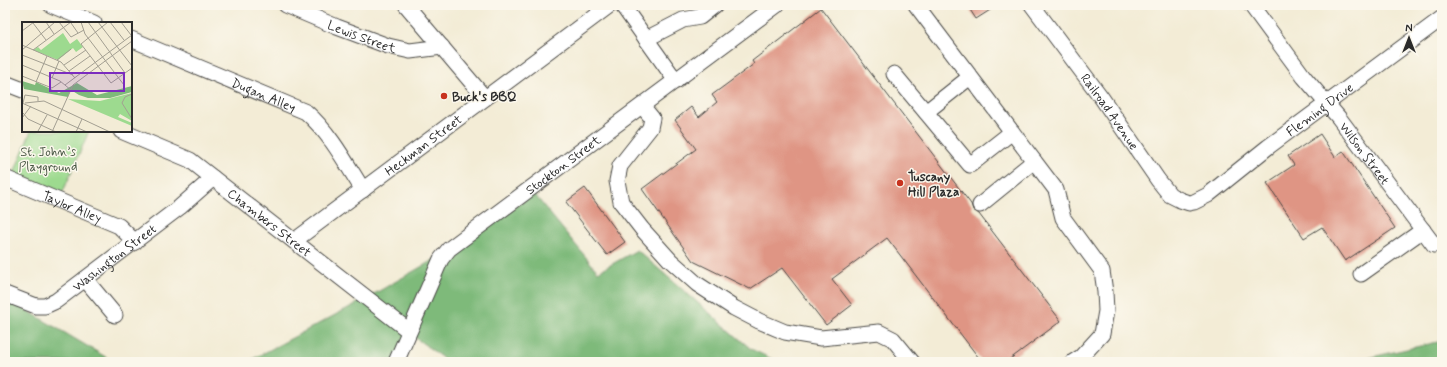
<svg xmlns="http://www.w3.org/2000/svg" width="1447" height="367" font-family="Mynerve,sans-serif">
	<rect width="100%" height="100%" fill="#fbf7ec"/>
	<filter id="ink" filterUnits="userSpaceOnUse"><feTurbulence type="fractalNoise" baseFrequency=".025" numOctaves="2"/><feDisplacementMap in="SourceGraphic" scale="8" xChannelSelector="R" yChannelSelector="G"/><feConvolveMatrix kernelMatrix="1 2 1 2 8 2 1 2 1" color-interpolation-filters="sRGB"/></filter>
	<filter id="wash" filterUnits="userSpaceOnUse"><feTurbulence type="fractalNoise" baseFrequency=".012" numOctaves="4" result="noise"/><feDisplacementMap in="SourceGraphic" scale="16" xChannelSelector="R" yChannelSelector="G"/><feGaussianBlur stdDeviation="0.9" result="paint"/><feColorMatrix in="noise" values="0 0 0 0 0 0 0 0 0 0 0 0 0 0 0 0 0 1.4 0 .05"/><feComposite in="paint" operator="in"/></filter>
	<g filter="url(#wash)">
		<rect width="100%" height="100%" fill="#f3ecd6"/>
		<polygon fill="#9dda8f" stroke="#64825d" points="31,131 89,131 62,194 14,173"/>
		<g fill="#7eba7a" stroke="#547252">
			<polygon points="534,194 598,272 637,250 751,349 778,362 448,362 409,333 396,362 247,362 367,298 440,256"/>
			<polygon points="5,299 18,305 114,362 5,362"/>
			<polygon points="1442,341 1442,362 1350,362"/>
		</g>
		<g id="blocks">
			<g fill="#df9584">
				<polygon points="967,5 998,5 976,19"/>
				<polygon points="821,8 971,204 973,210 979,214 1061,321 1006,362 982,362 887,238 832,279 852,305 826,325 782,268 750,289 693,261 642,189 696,149 675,120 691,107 699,117 717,102 712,95 754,64 752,61"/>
				<polygon points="1320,134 1335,157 1343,151 1395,228 1345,261 1322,227 1304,238 1267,183 1294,165 1288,156"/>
				<polygon points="585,188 625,242 607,255 566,202"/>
			</g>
		</g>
	</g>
	<g filter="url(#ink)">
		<use href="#blocks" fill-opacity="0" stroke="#494845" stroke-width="1"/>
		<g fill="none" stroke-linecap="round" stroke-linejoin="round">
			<defs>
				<g id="minor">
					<polyline points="51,5 94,23"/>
					<path id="s1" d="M285 5 337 27 388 46 410 51 442 47"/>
					<polyline points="406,5 485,98"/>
					<polyline points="622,5 676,81"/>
					<polyline points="916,5 1056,190 1063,218 1102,271 1105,292 1106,311 1102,334 1081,357 1073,362"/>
					<path id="s2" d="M1032 5 1101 97 1158 180 1170 195 1180 200 1189 203 1194 202 1208 195 1268 147 1442 18"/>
					<path id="s3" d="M1251 5 1304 77 1339 118 1434 245"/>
					<path id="s4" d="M131 39 306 112C330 133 346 163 363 190"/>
					<polyline points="646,39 683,20 700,17 715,5"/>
					<polyline points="894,74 970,165 1012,132"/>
					<polyline points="5,83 23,90"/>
					<polyline points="642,106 652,118 650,128 620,166 617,181 621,202 642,229 670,260 697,284 734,308 759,321 785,332 821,338 879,332 893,339 912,362"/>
					<polyline points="926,112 970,77"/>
					<path id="s5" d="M121 131 190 160 409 331"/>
					<path id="s6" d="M5 178 119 226 135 242"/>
					<polyline points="980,205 1034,161"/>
					<path id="s7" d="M294 241 610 5"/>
					<polyline points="1361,274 1423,230"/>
					<polyline points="85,279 115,315"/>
					<path id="s8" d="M5 294 36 306H45L56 301 180 207 213 178"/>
					<path id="s9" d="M396 362 441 259 449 249 777 5"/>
				</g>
			</defs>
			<use href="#minor" stroke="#494845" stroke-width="17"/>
			<use href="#minor" stroke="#fff" stroke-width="15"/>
		</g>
	</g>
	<g fill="#c8321e" stroke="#fbf7ec" stroke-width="1.5">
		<circle cx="444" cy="96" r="4"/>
		<circle cx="900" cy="183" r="4"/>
	</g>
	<g text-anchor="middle" stroke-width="3" stroke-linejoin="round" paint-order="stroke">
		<g font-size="13" fill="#2b2b2b" stroke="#fbf7ec">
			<text dy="5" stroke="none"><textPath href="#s1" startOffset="83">Lewis Street</textPath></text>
			<text dy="5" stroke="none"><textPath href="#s4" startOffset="144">Dugan Alley</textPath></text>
			<text dy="5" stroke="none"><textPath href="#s2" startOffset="417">Fleming Drive</textPath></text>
			<text dy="5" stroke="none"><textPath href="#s2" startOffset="132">Railroad Avenue</textPath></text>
			<text dy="5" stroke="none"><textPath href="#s7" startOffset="161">Heckman Street</textPath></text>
			<text dy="5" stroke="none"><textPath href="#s3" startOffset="187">Wilson Street</textPath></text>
			<text dy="5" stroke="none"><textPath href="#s9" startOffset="267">Stockton Street</textPath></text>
			<text dy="5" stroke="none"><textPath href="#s6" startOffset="73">Taylor Alley</textPath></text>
			<text dy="5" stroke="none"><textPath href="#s5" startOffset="176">Chambers Street</textPath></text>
			<text dy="5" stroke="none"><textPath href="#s8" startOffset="127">Washington Street</textPath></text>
		</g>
		<g font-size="13" font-weight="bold" fill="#2b2b2b" stroke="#fbf7ec" text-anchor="start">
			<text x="452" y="101">Buck's BBQ</text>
			<text x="908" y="181">Tuscany<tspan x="908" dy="15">Hill Plaza</tspan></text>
		</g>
		<g font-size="13" fill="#485744" stroke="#fbf7ec">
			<text x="48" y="156">St. John’s<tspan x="48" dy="15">Playground</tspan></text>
		</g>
	</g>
	<g transform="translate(22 22)">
		<rect width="110" height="110" fill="#f3ecd6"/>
		<path d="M41 11 48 22 55 17 61 25 54 30 51 26 36 38 11 28 16 25 19 28ZM110 71V99L98 92 96 95 110 101V104L46 77 78 79Z" fill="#9dda8f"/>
		<path d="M0 59 13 63 14 60 37 71 55 61 75 73 110 64V70L88 76H66L57 73 49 68 46 75 2 67Z" fill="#7eba7a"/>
		<path fill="none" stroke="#a39f92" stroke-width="1" d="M24 0 32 12M37 0 49 15 62 8M59 0 63 12 102 63M66 0 103 51M76 0 110 44M86 0 59 22 89 61 110 46M88 0 102 18M99 0 109 13M11 1 24 18M49 1 56 11M0 9 12 0M0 23 39 40 53 56M0 28 33 0M11 28 49 0M0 33 51 53M35 38 49 27M0 43 38 59 49 68M42 43 64 28M47 49 68 34M0 54 30 66 39 60M30 56 37 39M14 60 25 34M43 63 110 13M110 72 103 75 100 81 110 97M0 81 65 110M1 81 3 73 16 75V79M3 81 22 79 88 110M1 91 6 97 34 110M0 96 9 84M16 109 25 93M30 110 51 63 110 19M54 110 60 97"/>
		<path fill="#7b2cbf" fill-opacity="0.15" stroke="#7b2cbf" stroke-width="2" d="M28 51H102V69H28Z"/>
		<rect width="110" height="110" fill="none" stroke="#2b2b2b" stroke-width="2"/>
	</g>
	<rect width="1447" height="367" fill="none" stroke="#fbf7ec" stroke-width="20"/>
	<g transform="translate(1409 38)" stroke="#fbf7ec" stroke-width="3" paint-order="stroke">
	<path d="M0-3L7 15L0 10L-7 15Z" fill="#2b2b2b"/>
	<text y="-6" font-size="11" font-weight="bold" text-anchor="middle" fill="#2b2b2b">N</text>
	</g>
</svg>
